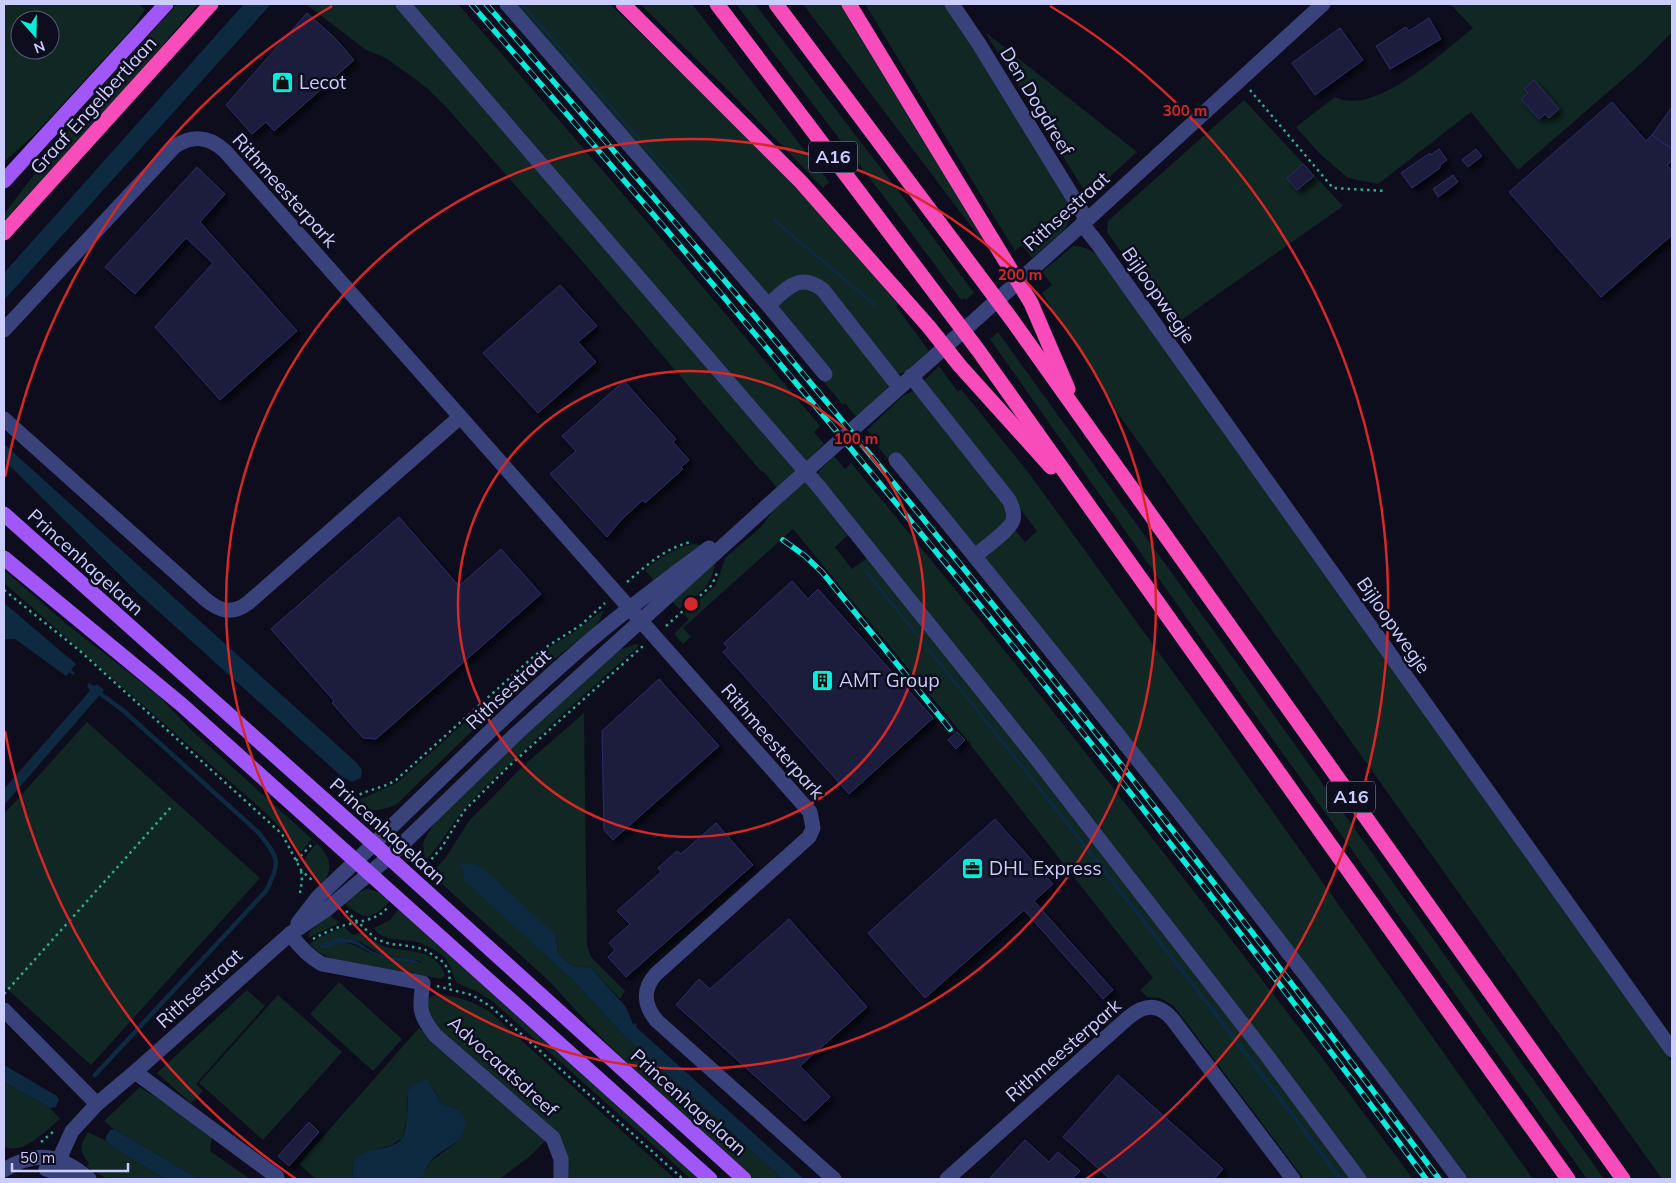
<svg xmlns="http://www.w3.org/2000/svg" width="1676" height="1183" font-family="Mulish,sans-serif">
	<defs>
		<filter id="shadow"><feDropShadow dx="4.5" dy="4.5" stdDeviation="2.5" flood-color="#0009"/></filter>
	</defs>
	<rect width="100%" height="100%" fill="#0d0d1e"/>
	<g fill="#102723" fill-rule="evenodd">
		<path d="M4 4H139L145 10 131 30 34 135 4 162ZM20 20H50V50H20Z"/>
		<polygon points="177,4 198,4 125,89 4,221 4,214 104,84"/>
		<polygon points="306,4 399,4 796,471 777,488 764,472 760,470 583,262 448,109 427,88 386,58 366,50"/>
		<path d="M407 4H458C580 143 701 284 820 426L814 432 824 444 806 461Z"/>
		<polygon points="500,4 502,4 774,310 795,288 814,290 889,384 885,391 857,418 845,403 843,405 710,247"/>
		<path d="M511 4H610C710 100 811 196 898 304L896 306 929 351C920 358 907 376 895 374L819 285 769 298Z"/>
		<polygon points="640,4 692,4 829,182 823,188 731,93"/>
		<polygon points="736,4 755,4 906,201 974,293 966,300 964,298 961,300 894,210"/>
		<polygon points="803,4 843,4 994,252 992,254"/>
		<path d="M865 4H945L959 24 1069 204C1071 214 1071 220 1065 229L1032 258 1022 245 1015 251Z"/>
		<path d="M1450 4H1666L1672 6V32L1645 60 1518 170 1471 112 1378 184 1348 178 1319 153 1296 127 1335 97C1373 118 1444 51 1473 28Z"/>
		<polygon points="985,32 1137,152 1096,189 1089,191 1084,190"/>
		<polygon points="1244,100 1343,206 1173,326 1107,232 1108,221"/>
		<path d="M1073 246C1088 246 1098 254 1107 266L1672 1062V1179H1662L1122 419 1042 293 1052 285 1042 272Z"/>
		<polygon points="998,332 1241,669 1604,1179 1587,1179 1229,678 990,339"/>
		<polygon points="939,366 958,392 961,389 1031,476 1212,726 1533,1179 1462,1179 983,555 1013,527 1025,542 1037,531 923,382"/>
		<polygon points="913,391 916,391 1007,502 1010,517 977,548 1219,873 875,443 876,441 867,430 904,395"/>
		<path d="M834 456 845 469 851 463C953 585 1052 709 1149 834 1238 948 1327 1063 1413 1179H1363L817 480 819 471Z"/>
		<polygon points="804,482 814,487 849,534 835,547 852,569 870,556 1355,1179 1304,1179 1174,1006 1160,998 1147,997 1140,990 1153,978 958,729 793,529 683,628 691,637 683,644 675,635 676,632 689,619 684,614 716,585 725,558 761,527 773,511"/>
		<path d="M694 544 703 545 655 582 645 570C661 557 673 549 694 544Z"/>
		<polygon points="716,562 711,578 704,589 679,609 672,601"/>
		<polygon points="4,570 69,626 158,695 189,728 312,839 302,851 297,851 289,837 267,814 4,583"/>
		<path d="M602 611H603L600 620 593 629 513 691 397 804C381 812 368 811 352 808L354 802 397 783 548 648 574 632Z"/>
		<path d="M637 644 639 646C597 683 555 720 515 759 500 773 485 786 471 801 453 820 443 843 425 861L423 843 428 833 437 819 465 791 618 650Z"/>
		<polygon points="584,713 587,946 591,957 625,991 620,999 591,968 572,966 558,953 556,935 465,869 463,875 575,982 625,1037 718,1119 782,1179 754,1179 608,1045 549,981 431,874 446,857 469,821 522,767"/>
		<polygon points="87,722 260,878 91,1065 4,986 4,814"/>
		<path d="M317 843C330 858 334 866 323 884 301 865 297 867 317 843Z"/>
		<path d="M367 889C377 891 383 893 390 901 371 921 364 920 344 903L355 894Z"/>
		<path d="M400 907 702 1179H691L492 1001 478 992 457 983C452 973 451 963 442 955 435 950 426 945 417 942 403 938 382 943 374 928L390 920Z"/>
		<polygon points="329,915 340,923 308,938 310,931"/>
		<path d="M344 927 353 935 363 932C371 939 379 946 390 948 412 952 435 949 445 975L441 979 330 958 320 953 309 944 322 936ZM336 938H347L361 942 380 954 420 961 421 963 419 964C406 962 392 961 380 957 357 949 350 935 323 948Z"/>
		<polygon points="339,982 402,1039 373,1071 310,1014"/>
		<polygon points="247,990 265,1006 196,1084 203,1091 191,1103 157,1073"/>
		<path d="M437 994C459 997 471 1000 490 1012L675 1179H569L565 1150 433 1027 426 1004 430 997Z"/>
		<polygon points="278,995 342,1052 263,1140 199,1083"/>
		<polygon points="419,1028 547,1139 530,1156 500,1179 420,1179 431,1161 457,1142 458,1110 442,1104 433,1088 421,1081 413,1086 407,1092 408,1116 402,1138 392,1145 362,1154 352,1168 354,1179 316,1179 299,1164"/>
		<path d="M4 1082 50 1108 60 1119C46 1130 22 1157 4 1146Z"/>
		<polygon points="140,1087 212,1134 210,1151 250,1179 199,1179 114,1129 104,1121"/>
		<path d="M88 1132 106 1141 115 1149 165 1179H107L87 1167 89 1163C79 1152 80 1145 88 1132Z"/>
	</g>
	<g fill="#0e2a41">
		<polygon points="244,4 271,4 4,300 4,273"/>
		<polygon points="520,4 523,4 542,25 689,195 687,196"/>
		<polygon points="775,219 877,305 875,307 773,221"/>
		<polygon points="4,444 357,763 362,770 361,778 352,782 341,776 138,593 4,460"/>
		<path d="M866 569C1028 770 1189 972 1343 1179H1338C1184 973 1025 771 864 571Z"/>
		<polygon points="4,603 76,664 71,670 75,673 73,675 69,672 66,676 15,639 4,639"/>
		<polygon points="89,683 94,686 97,684 104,690 4,805 4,789 90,691 87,686"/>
		<polygon points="463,862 467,865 472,863 483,868 556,935 558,953 572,966 591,968 626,1007 633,1024 635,1023 637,1025 636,1027 804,1179 782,1179 718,1119 625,1037 575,982 464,880 463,872 464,869 460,865"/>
		<path d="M336 938C362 937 360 947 379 954 392 958 409 956 421 963L419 964C407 962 392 961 380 957 370 954 362 946 351 943 339 941 330 949 320 948L321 944Z"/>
		<polygon points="4,1065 57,1096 59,1100 56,1107 50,1108 4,1082"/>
		<path d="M427 1079 442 1104 458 1110 465 1117C467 1147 444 1144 430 1162 426 1167 425 1174 420 1179H354C344 1140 390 1157 402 1138 408 1128 409 1103 407 1092 413 1085 418 1081 427 1079Z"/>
		<polygon points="114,1129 199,1179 165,1179 115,1149 106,1141 106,1137 110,1130"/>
	</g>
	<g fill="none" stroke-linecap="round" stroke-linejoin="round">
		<path stroke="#0e2a41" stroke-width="4.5" d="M95 1075 266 891C281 861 279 859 259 833L125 712 98 692"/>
	</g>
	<g fill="#1b1a3e" stroke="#2e2d69" filter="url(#shadow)">
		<polygon points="307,13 335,38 354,60 274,131 266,122 252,134 226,105"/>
		<polygon points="1429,18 1441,39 1390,69 1376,46 1406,27 1409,31"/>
		<polygon points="1340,28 1363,60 1315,95 1292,63"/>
		<polygon points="1534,80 1559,109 1549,118 1545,114 1539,119 1521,99 1528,93 1524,89"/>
		<polygon points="1612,102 1646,141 1652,135 1672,149 1672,161 1667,165 1672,171 1672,235 1601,297 1509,192"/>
		<polygon points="1672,107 1672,149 1652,135"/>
		<polygon points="1439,149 1447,160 1440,165 1440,168 1412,188 1401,173 1430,153 1431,155"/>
		<polygon points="1476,149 1482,156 1468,167 1462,160"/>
		<polygon points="1303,164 1314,176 1297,190 1287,178"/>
		<polygon points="197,167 225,194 200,222 297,331 220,400 155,327 213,263 186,238 135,294 105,267"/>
		<polygon points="1453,175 1458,182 1438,197 1433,189"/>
		<polygon points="560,285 597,326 578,342 596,362 538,413 483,353"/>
		<polygon points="624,381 676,439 673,442 689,460 681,467 683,469 645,503 643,500 622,519 607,537 550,474 576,451 562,436"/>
		<polygon points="399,517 459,586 501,549 541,594 376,739 363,738 332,703 334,701 271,629"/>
		<polygon points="792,581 808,599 818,589 933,718 849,794 723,652 728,648 724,643"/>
		<polygon points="659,679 719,746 613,840 604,830 602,731"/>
		<polygon points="957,732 965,740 956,749 948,740"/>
		<polygon points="995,819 1053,884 1034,901 1113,990 1103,999 1024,910 925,998 868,933"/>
		<polygon points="716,823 753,865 626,977 608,957 615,950 609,943 630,924 617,911 661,872 658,868 677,851 681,854"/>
		<polygon points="789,919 867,1007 800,1066 830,1097 805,1121 676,1005 699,979 710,989"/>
		<polygon points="1118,1075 1223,1169 1214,1179 1110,1179 1063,1137"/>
		<polygon points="309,1122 319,1132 289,1166 278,1156"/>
		<polygon points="1025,1140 1049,1162 1058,1152 1080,1171 1072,1179 989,1179"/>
	</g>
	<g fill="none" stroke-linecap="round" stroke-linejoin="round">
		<g stroke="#32aa8f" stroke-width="2.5" stroke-dasharray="2.5 4" stroke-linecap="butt">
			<polyline points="1250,90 1333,188 1385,191"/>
			<path d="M627 582C647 565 665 548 691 542"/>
			<polyline points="4,590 80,651 282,834 301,870 314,882"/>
			<polyline points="666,626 712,585 717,573"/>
			<path d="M349 802C362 789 381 790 396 780L533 657 543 649 581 625 605 603"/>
			<polyline points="296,861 314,842"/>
			<polyline points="423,869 442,847 464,811 508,767 643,646"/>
			<polyline points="300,893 302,880 301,871"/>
			<polyline points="346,911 376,939 390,944 402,945 424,949 443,962 449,970 450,988"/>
			<path d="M313 939C322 934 332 929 342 926 358 921 376 921 387 908"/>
			<polyline points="437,986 472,995 490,1006 683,1179"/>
			<polyline points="4,994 173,805"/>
			<polyline points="41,1142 54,1131"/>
		</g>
		<g stroke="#3a427b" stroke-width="15">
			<polyline points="403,4 819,487 1036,758 1268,1057 1359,1179"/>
			<polyline points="507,4 768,305 825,374"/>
			<polyline points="952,4 979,44 1087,220"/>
			<polyline points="1082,224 1098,244 1672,1050"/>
			<path d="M768 305C786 290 799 271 823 290L899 387"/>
			<path d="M4 330 175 146C193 135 209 136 225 151L810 812 813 828 809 837 656 974C642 989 644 1006 657 1021L834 1179"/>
			<path d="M911 376 1009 500C1012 506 1015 513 1013 520 1010 530 984 548 975 556"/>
			<path d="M4 419 205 599C219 611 232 615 248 603L460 417"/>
			<path d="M896 460C1089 695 1278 934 1459 1179"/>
			<path d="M298 923 318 897C406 815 490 727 580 649 621 613 665 581 709 548"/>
			<path d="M290 934C299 946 309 957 322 964L423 983C419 1008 419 1015 435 1035L553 1138 561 1159V1179"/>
			<polyline points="4,1010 97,1104"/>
			<polyline points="135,1072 277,1177"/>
			<polyline points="46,1169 73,1179"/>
			<path d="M4 1170C37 1149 61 1155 89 1179"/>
			<polyline points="56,1171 62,1153 72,1131 97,1104 135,1072 290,934 327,909 389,857 516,734 776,498 1087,220 1323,4"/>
			<path d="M947 1179 1129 1017C1145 1004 1159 1003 1173 1020L1293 1179"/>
		</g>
		<g stroke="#a157f8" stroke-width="15">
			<polyline points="4,181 166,4"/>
			<polyline points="4,514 374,844 744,1179"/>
			<polyline points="4,558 182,705 710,1179"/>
		</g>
		<g stroke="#f84cbb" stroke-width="15">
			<polyline points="623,4 801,182 929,327 960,366 1051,467"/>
			<polyline points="717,4 978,350 1568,1179"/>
			<polyline points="776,4 1012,320 1623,1179"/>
			<polyline points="849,4 1031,303 1068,389"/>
			<polyline points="4,233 211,4"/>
		</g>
		<defs>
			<g id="rail">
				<path d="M471 4C804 384 1126 773 1426 1179"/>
				<path d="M486 4C819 383 1138 774 1439 1179"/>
				<polyline points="783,540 805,556 822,572 950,729"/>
			</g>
		</defs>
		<use href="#rail" stroke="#09ebdb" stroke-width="5.5"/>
		<use href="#rail" stroke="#0d0d1e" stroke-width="4" stroke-dasharray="11" stroke-linecap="butt"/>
	</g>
	<g fill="none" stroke="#d62828" stroke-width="2.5">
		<circle cx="691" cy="604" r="233"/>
		<circle cx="691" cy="604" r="465"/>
		<path d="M296 1179A698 698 0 0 1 5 731M5 477A698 698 0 0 1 332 6M1050 6A698 698 0 0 1 1086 1179"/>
	</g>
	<defs>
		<symbol id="shop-square" viewBox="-11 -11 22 22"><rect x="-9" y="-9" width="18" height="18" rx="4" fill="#09ebdb" stroke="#0d0d1e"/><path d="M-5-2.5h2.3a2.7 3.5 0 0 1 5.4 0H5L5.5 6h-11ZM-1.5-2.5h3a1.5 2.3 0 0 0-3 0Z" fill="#111"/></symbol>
		<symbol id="building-square" viewBox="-11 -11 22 22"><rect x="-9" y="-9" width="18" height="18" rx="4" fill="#09ebdb" stroke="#0d0d1e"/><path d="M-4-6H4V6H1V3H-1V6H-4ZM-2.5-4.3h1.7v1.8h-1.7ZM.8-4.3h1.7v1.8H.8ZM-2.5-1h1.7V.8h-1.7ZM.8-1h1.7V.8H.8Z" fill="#111"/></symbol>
		<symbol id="office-square" viewBox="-11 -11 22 22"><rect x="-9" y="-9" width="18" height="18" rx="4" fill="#09ebdb" stroke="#0d0d1e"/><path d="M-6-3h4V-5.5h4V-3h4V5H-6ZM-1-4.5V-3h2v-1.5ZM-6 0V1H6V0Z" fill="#111"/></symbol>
	</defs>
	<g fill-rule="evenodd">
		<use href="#shop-square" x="270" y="70" width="25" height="25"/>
		<use href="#building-square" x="810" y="668" width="25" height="25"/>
		<use href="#office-square" x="960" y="856" width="25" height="25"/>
	</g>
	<g text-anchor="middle" stroke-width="5" stroke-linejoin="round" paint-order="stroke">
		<g fill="#0d0d1e" stroke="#9294ba" stroke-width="1">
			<rect x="809" y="141.5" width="48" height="31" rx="4"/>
			<rect x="1327" y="781.5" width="48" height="31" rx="4"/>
		</g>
		<g font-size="18" font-weight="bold" fill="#cbcefd">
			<text x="833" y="163">A16</text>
			<text x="1351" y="803">A16</text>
		</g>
		<g font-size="19" fill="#cbcefd" stroke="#0d0d1e" text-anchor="start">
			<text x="299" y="89">Lecot</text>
			<text x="839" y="687">AMT Group</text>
			<text x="989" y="875">DHL Express</text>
		</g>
		<g font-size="19" fill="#cbcefd" stroke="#0d0d1e">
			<text transform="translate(1037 101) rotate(59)" y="7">Den Dogdreef</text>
			<text transform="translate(93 105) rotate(-48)" y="7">Graaf Engelbertlaan</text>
			<text transform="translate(285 190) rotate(48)" y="7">Rithmeesterpark</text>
			<text transform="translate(1066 211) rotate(-42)" y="7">Rithsestraat</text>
			<text transform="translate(1159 295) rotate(55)" y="7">Bijloopwegje</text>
			<text transform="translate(86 562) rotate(42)" y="7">Princenhagelaan</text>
			<text transform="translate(1394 625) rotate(55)" y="7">Bijloopwegje</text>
			<text transform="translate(508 689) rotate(-43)" y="7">Rithsestraat</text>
			<text transform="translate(773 741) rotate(49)" y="7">Rithmeesterpark</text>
			<text transform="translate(388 831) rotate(42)" y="7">Princenhagelaan</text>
			<text transform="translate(199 988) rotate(-42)" y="7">Rithsestraat</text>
			<text transform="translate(1063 1050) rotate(-41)" y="7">Rithmeesterpark</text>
			<text transform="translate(503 1066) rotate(42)" y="7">Advocaatsdreef</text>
			<text transform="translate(689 1102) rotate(42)" y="7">Princenhagelaan</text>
		</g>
	</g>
	<circle cx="691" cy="604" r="8" fill="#d62828" stroke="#0d0d1e" stroke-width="2.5"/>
	<g font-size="15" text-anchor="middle" font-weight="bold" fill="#d62828" stroke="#0d0d1e" stroke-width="5" stroke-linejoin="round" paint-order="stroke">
		<text x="1185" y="116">300 m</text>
		<text x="1020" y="280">200 m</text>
		<text x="856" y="444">100 m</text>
	</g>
	<rect width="1676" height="1183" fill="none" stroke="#cbcefd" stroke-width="10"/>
	<g transform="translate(35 35) rotate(160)"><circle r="24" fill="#0d0d1e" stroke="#595a77"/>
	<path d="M0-4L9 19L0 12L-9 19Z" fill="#09ebdb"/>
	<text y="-8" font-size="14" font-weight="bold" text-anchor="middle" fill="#cbcefd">N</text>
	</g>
	<path d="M12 1163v8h116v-8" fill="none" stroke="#cbcefd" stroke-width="2.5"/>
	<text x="20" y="1163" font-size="15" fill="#cbcefd" stroke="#0d0d1e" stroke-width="4" paint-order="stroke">50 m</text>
</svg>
